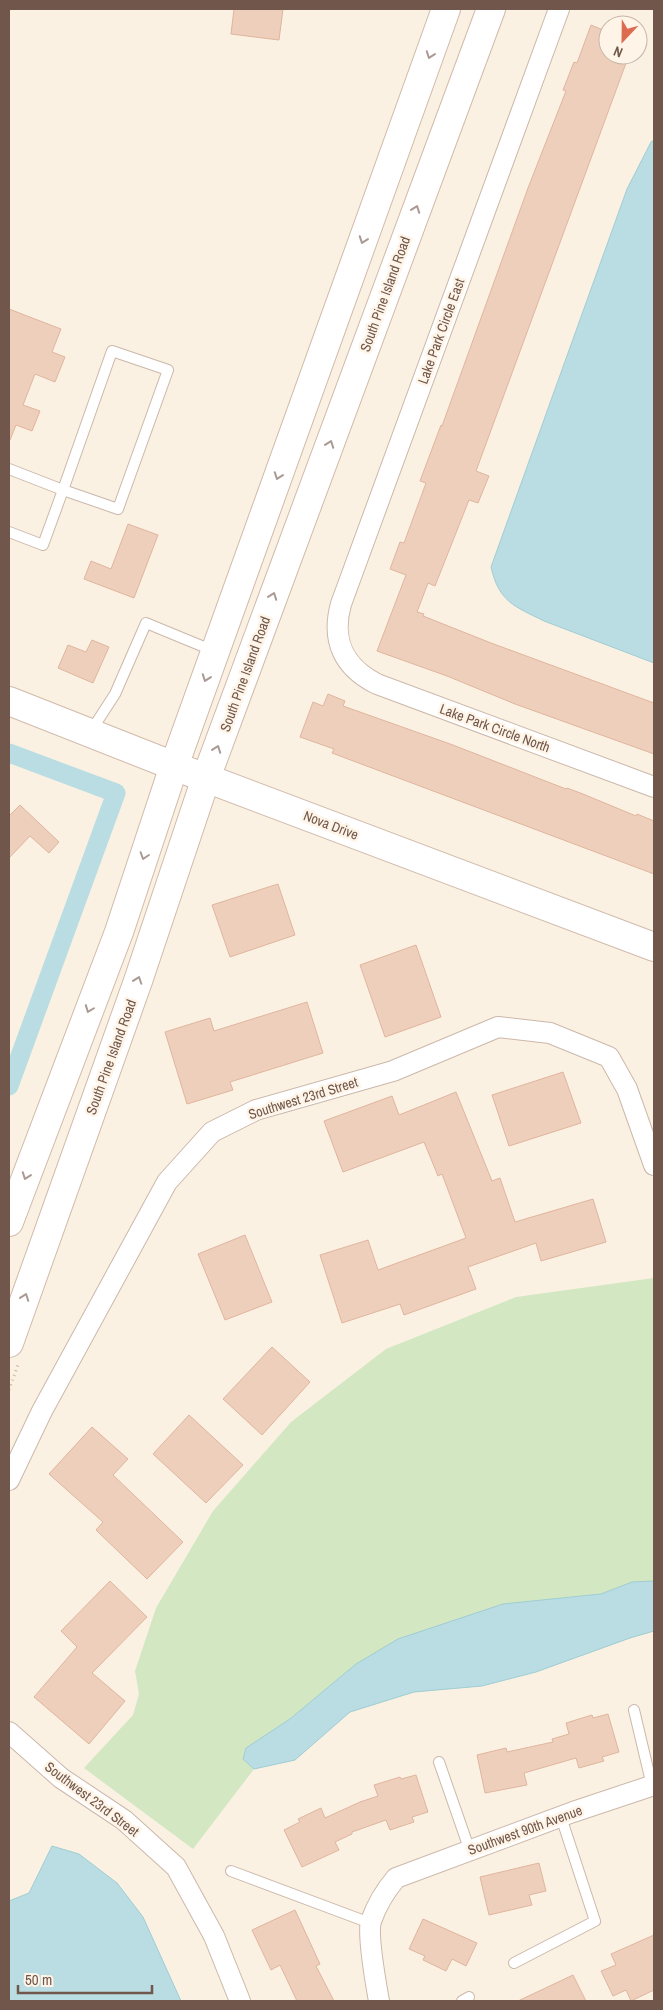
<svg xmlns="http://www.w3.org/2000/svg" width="663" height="2010" font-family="'Archivo Narrow',sans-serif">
	<rect width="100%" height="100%" fill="#fbf1e3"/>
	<polygon fill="#d2e7c2" points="654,1278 654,1631 630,1638 536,1672 482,1686 414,1692 350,1712 295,1760 254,1769 193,1849 84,1768 133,1715 139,1694 135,1671 156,1608 213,1511 291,1422 386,1349 516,1297"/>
	<g fill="#b9dde2" stroke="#a0cdd4">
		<path d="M654 140V663L544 621C514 606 499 602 491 567L627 189 651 142Z"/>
		<polygon points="654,1581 654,1631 630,1638 536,1672 482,1686 414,1692 350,1712 295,1760 254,1769 243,1759 246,1748 290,1719 356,1664 398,1639 503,1604 601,1594 632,1582"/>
		<polygon points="52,1846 79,1854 117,1883 143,1917 181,2001 9,2001 9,1901 29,1893"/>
	</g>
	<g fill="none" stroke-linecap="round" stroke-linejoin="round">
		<polyline stroke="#b9dde2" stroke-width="19" points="9,753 116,793 9,1086"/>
	</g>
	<g fill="#eecfbc" stroke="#e0b59d">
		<polygon points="234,9 283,9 279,40 231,34"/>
		<polygon points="591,25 608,32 608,55 629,55 476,471 489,476 478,503 469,500 435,586 428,583 417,612 424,614 423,616 491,643 654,703 654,754 515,704 447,676 377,651 406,575 390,569 400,542 404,543 426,483 420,481 441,425 442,426 528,188 566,91 563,90 574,62 577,63"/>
		<polygon points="9,309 61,329 52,352 65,357 55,382 35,374 23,405 40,411 32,431 16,425 10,440 9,440"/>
		<polygon points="128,524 158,535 134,598 84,579 91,561 111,569"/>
		<polygon points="92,640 109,647 93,683 58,668 68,645 86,652"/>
		<polygon points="328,694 345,701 343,706 453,745 566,789 567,788 583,794 636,816 637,814 654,821 654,874 332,753 334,749 300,737 313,702 323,706"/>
		<polygon points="20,805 59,842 49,853 30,836 9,858 9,816"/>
		<polygon points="278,884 295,935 230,957 212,905"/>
		<polygon points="416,945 441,1017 385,1037 360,965"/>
		<polygon points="307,1002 323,1053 230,1082 233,1090 187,1104 165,1032 210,1018 214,1031"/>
		<polygon points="563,1072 581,1123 509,1146 492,1095"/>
		<polygon points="456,1092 492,1181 500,1178 515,1222 593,1199 606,1242 541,1261 536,1243 468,1267 476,1289 404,1315 400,1304 342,1323 320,1255 368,1240 378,1270 466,1238 442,1174 438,1176 424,1142 343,1172 324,1121 392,1096 399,1115"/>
		<polygon points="245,1235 272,1302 225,1320 198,1254"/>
		<polygon points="272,1347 310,1382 262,1435 223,1399"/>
		<polygon points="189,1415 243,1465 206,1503 153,1454"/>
		<polygon points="92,1427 128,1459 113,1475 183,1542 147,1579 96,1530 103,1522 49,1474"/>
		<polygon points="110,1581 147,1617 92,1673 125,1701 89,1744 34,1697 77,1647 61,1631"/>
		<polygon points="608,1714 619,1752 602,1757 604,1761 579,1768 576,1758 524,1773 527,1785 485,1793 477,1755 506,1748 507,1752 553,1742 552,1739 569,1734 566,1723 592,1715 593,1718"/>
		<polygon points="416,1775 428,1812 412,1817 414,1822 390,1830 386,1820 352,1832 352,1834 335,1842 339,1850 302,1867 284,1830 300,1822 298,1819 321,1808 325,1818 360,1802 378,1796 374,1785 400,1777 401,1779"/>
		<polygon points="539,1863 546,1891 529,1895 532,1905 489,1915 480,1877"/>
		<polygon points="295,1910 320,1964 316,1966 334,2001 297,2001 280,1965 271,1970 252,1930"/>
		<polygon points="423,1919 477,1943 466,1966 452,1959 446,1971 423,1960 425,1956 409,1949"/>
		<polygon points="654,1935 654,1990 631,2001 626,1990 613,1996 601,1971 616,1965 611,1954"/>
		<polygon points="573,1975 586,2001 518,2001"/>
	</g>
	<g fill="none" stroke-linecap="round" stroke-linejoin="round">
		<defs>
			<g id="lane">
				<polygon points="112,351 168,370 118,509 63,490"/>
				<polyline points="9,469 63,490 43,545 9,532"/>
				<polyline points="91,731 115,694 146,623 214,651"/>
				<polyline points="634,1710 652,1786"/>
				<polyline points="439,1762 470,1851"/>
				<polyline points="231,1871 370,1923"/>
				<polyline points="514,1963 595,1921 561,1817"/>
				<polyline points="462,2001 469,1997"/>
			</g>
			<g id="street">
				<path d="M559 9 341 604C331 640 343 667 377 684L654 787"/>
				<polyline points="9,1480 42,1411 167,1182 212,1132 256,1110 393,1071 498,1027 550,1033 609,1057 627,1089 654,1165"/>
				<polyline points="9,1732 61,1778 124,1820 176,1867 214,1936 240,2001"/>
				<path d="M379 2001C376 1984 367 1936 371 1921 377 1904 385 1891 396 1878L573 1812 654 1785"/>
			</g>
			<g id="secondary">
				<polyline points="9,701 174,766 654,947"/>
				<polyline points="9,1222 119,932 174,766 446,9"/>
				<polyline points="9,1343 138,981 206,778 491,9"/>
			</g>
		</defs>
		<use href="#lane" stroke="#cbb8aa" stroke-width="12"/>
		<use href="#street" stroke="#cbb8aa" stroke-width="22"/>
		<use href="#secondary" stroke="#d0baaa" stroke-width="30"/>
		<polyline stroke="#d3b2a0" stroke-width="3" stroke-dasharray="1 4" stroke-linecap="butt" points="9,1390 19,1362"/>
		<use href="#lane" stroke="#fff" stroke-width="10"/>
		<use href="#street" stroke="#fff" stroke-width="20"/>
		<use href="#secondary" stroke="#fff" stroke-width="28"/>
	</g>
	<defs><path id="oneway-chevron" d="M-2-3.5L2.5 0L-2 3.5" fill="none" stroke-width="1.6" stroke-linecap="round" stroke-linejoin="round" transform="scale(1.25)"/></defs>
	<g stroke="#aa9a93">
		<use href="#oneway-chevron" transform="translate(430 55) rotate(110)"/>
		<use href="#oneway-chevron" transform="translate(416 209) rotate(-70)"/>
		<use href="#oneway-chevron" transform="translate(363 240) rotate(110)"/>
		<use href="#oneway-chevron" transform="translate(330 444) rotate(-70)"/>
		<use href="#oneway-chevron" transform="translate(278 476) rotate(110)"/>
		<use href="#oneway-chevron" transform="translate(273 596) rotate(-70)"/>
		<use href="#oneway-chevron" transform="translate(206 678) rotate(110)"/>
		<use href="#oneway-chevron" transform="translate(217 749) rotate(-70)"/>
		<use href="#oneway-chevron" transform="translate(144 856) rotate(108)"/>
		<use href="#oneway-chevron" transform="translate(138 980) rotate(-71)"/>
		<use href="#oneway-chevron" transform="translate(89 1009) rotate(111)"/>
		<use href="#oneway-chevron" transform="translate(26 1176) rotate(110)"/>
		<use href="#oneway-chevron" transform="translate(25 1297) rotate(-70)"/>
	</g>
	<g text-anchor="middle" stroke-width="5" stroke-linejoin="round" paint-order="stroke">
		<g font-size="14" fill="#71574b" stroke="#fef5e8">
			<text transform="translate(385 294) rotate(-70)" y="5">South Pine Island Road</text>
			<text transform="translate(441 331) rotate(-70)" y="5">Lake Park Circle East</text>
			<text transform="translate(245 674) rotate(-70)" y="5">South Pine Island Road</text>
			<text transform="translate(495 728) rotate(20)" y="5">Lake Park Circle North</text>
			<text transform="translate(331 825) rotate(21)" y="5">Nova Drive</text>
			<text transform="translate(111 1057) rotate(-70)" y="5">South Pine Island Road</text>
			<text transform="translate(303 1098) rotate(-17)" y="5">Southwest 23rd Street</text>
			<text transform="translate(92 1799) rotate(37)" y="5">Southwest 23rd Street</text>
			<text transform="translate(525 1830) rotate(-20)" y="5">Southwest 90th Avenue</text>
		</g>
	</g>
	<rect width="663" height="2010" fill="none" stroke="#71574b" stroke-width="20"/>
	<g transform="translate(623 40) rotate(202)"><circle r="24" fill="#fef5e8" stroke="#c6b6a9"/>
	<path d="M0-4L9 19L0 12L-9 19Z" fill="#dd6b4f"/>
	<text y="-8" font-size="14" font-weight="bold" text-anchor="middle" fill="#71574b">N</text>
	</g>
	<path d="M18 1985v8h134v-8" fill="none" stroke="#71574b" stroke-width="2.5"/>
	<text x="25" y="1985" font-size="15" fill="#71574b" stroke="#fef5e8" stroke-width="4" paint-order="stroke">50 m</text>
</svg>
